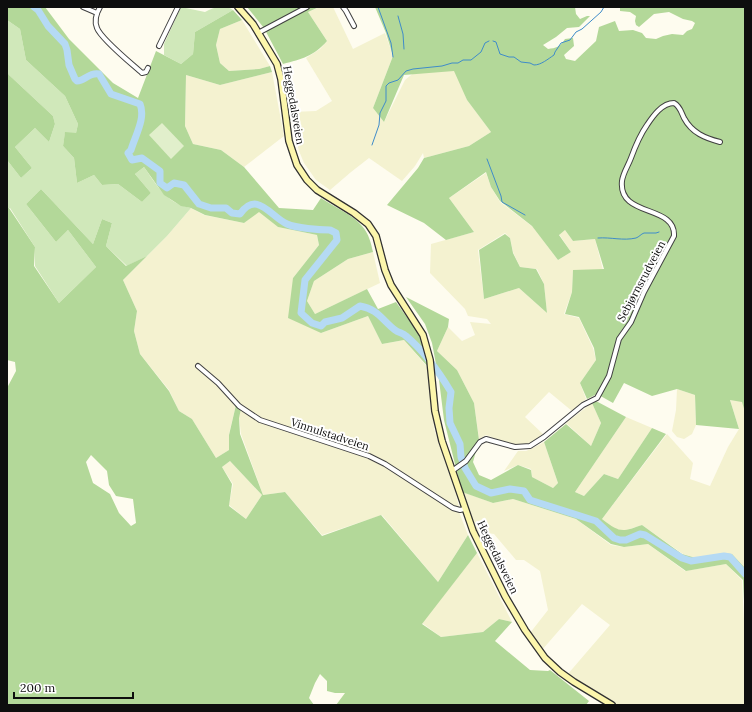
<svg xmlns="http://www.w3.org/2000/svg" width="752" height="712" font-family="Lora,serif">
	<rect width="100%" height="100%" fill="#fefcef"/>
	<g fill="#f4f2d0" fill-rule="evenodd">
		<polygon points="320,7 333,7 353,49 385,33 393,56 373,108 384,122 405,80 416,71 455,66 467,100 491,132 469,146 424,158 423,153 415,166 402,181 369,158 351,172 330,190 316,180 304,163 299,151 296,139 292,112 316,111 332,101 306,58 320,49 327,41 308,12"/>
		<polygon points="242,20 270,66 259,69 229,71 220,63 216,45 220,29"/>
		<polygon points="272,72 284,136 244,167 221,150 193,144 185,126 186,75 220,85"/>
		<path d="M486 173 491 187 500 202 533 227 558 260 571 252 559 234 565 230 573 241 595 239 603 270H573L572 292 564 314 579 318 593 348 596 360 580 383 586 399 572 411 549 392 525 417 543 434 534 441 523 445 509 444 486 435 479 439 474 403 457 370 437 351 448 327 462 341 475 335 470 322 491 324 487 319 468 316 465 309 430 273 431 244 474 232 449 198ZM505 233 510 238 513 252 520 267 537 269 544 284 547 313 519 288 484 299 478 250Z"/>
		<polygon points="191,208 204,215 244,223 259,211 278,227 317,235 319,245 293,278 321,333 368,316 382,344 404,340 429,369 434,429 455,491 459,507 454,507 386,463 261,419 240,407 224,392 236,405 229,434 229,450 216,458 192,419 179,411 169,390 140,354 134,331 137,311 123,280 167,236"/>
		<polygon points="373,252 380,283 315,314 307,301 314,281 348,259"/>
		<polygon points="677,389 695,395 696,425 692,434 684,439 677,437 672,431 676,410"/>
		<polygon points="730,400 742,401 745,412 745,568 732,554 724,553 696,558 683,554 642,525 624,531 613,528 602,519 667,434 693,463 690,479 710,486 728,447 739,429"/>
		<polygon points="592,403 601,423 591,446 566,423"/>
		<polygon points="241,409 257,419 273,427 369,458 384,465 459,512 468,535 438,582 382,515 322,535 285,492 263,495 241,434 239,417"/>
		<polygon points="626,417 652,428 618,479 604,474 584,496 575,492"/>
		<polygon points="544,442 558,483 553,488 532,477 531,469 518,465 504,471 518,451 526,451 533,448"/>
		<polygon points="230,461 262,495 246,519 229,505 233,484 222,467"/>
		<polygon points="463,492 493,503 513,499 576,519 611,545 624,547 648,544 685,571 726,564 742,580 745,640 745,705 615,705 605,701 567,675 610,625 582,604 542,650 530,633 548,610 540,571 524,560 516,560 494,534 475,531"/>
		<polygon points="477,553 512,622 499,619 483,632 441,637 422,623"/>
	</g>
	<g fill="#d0e8ba">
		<path d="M181 7 205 12C213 7 225 4 233 10L195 32 193 54 181 64 164 55V44Z"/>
		<path d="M7 20 20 29 26 60 65 96 78 124 76 133H65L63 146 74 158 77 183 94 175 102 185 118 184 142 202 151 193 135 174 144 167C157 186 167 204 191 208L167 236 147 256 127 266 106 246 112 223 102 219 93 244 41 189 26 204 56 242 68 230 96 267 59 303 35 266V247L10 208H7V160L21 178 32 168 15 147 35 128 49 142 55 124 53 116 9 75 7 72Z"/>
	</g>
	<g fill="#b3d899" fill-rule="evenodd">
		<path d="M7 7H45L69 39 113 83 138 98 156 51 181 64 193 54 195 32 233 10 242 20 220 29 216 45 220 63 229 71 259 69 270 66 272 72 220 85 186 75 185 126 193 144 221 150 244 167 279 208 313 210 321 198C334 207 352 214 362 226 369 234 371 243 373 252L348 259 314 281 307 301 315 314 367 289 378 309 396 302 416 330 423 343 429 368 404 340 382 344 368 316 321 333 288 318 293 278 319 245 317 235 278 227 259 212 244 223 205 215 191 208 181 206 164 195 144 167 135 174 151 193 142 202 118 184 102 185 94 175 77 183 74 158 63 146 65 132 76 133 78 124 65 96 26 60 20 29 7 20Z"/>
		<path d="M247 7H319L308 12 327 41C314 56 302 59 283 64L264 28Z"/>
		<path d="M375 7H575L576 14 580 19 587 16H590L579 27 567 28 556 37 543 45 548 49C556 48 560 47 565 39L573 38 574 46 564 55 566 59 575 61 596 41 599 27 615 21 619 31 633 30 642 33 646 38 656 39 663 36 672 34 683 35 687 31 692 29 695 23 692 21 683 19 669 12 654 14 639 27 636 25 635 21 636 16 630 12 620 11V7H745V412L742 402 730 400 739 429 696 425 695 395 677 389 652 396 624 383 613 403 597 394 587 399 580 383 596 360 594 348 579 317 565 314 572 292 573 270 604 269 595 239 573 241 565 230 559 235 571 252 558 260 532 226 500 201 491 187 486 172 449 198 474 232 446 240 424 223 387 205 418 168 424 158 469 146 491 132 467 100 454 71 404 75 384 122 373 108 393 56 386 33Z"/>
		<polygon points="7,72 9,75 53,116 55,124 49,142 35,128 15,147 32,168 21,178 7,160"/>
		<path d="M41 189 93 244 102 219 112 223 106 246 126 266 147 256 123 280 137 311 134 331 140 354 169 391 179 411 192 419 216 458 229 450V435L236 405 241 409 239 418 240 434 263 495 285 492 322 536 381 515 438 582 468 535 477 553 422 624 441 637 483 632 499 619 512 622 495 641 530 670 548 671 550 670 589 701 586 705H336L345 693H335L327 691V681L320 674 315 683 309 698 314 705H7V388L16 371 15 362 7 360V208H9L35 247 34 266 59 303 96 267 68 230 56 242 26 204ZM91 455 107 471 109 485 116 496 133 499 136 523 131 526 119 513 110 494 93 483 86 462ZM230 461 262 495 246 519 229 506 232 484 222 467Z"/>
		<polygon points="505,234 510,238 513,253 520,267 536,269 544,284 547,313 519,288 484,299 479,250"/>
		<path d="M406 297 449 319 448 327 437 351 457 370 474 403 479 440 473 462 479 475 491 480 518 465 531 470 532 477 553 488 558 483 544 442 566 424 591 446 601 423 592 403 596 401 626 417 575 492 584 496 604 474 618 479 652 428 666 434 602 519C620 533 622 532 642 525L682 554 696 558 724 553 732 554 745 568V623L743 580 726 564 686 571 648 544 624 547 611 544 576 519 513 499 493 503 462 492 444 420 439 380 432 343 425 324Z"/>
	</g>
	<polygon fill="#e1efcb" points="162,123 184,146 171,159 149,135"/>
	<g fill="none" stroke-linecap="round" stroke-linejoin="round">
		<g stroke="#3f8cc9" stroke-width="1">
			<polyline points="378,7 391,43 393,57"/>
			<polyline points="398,16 403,34 404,49"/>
			<path d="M493 41 496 42 500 54 509 57H514L521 62 530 63 534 65C541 65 548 59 554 55L555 52 561 43 570 40 576 32 582 29 601 12 604 7"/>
			<polyline points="372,145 379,125 380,113 386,101 386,86 389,83 398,80 406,71 413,69 442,66 452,63 458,63 463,60 471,60 481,52 485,43 489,41"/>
			<polyline points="487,159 501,196 502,202 525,215"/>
			<path d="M598 238C611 237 623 241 636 238 639 237 641 234 644 233H656L659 232"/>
		</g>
		<path stroke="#b5daf4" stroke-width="7" d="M34 7 38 10 48 26 65 44 67 50 69 65 75 79 77 81C85 81 89 72 99 74L111 94 140 104C146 118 135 136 131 150L128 153 132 160 142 158 160 171V183L167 188 174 183 184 185 199 204 211 208H226L232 213 240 214C257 190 270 216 287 224 296 228 319 230 330 230L336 233 337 240 305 280 301 313 312 323 321 326 325 322 342 318 360 306C378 309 382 320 395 330 399 333 403 333 406 336 424 351 439 372 451 392L449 408 450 423 460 444 461 457 465 468 476 486 491 493 510 489 524 491 530 500 596 521 614 538 620 540H626L640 534 645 535 682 558 691 561 724 556 730 557 745 574"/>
		<defs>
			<g id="street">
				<polyline points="83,7 97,13"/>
				<path d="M100 7C96 14 94 21 97 28 101 39 132 64 142 73L146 72 148 68"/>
				<polyline points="343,7 346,11 354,26"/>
				<polyline points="258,33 307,7"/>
				<polyline points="159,46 178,7"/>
				<polyline points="198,366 218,383 239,406 260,420 369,456 385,464 453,508 460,510 464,509"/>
				<path d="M452 471 466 461 480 442 486 439 515 447 530 446 544 437 583 405 597 398 609 376 619 339 631 322 644 292 674 236C676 204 618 218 622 181 623 173 628 166 631 158 635 147 640 135 647 125 653 116 662 103 674 103 680 106 681 112 684 118 692 133 705 138 720 142"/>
			</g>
			<polyline id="secondary" points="238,7 253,24 277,64 281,79 289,141 297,165 307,180 317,190 354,213 368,224 376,236 385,270 391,285 423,335 430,360 435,411 442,441 473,531 505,596 525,630 545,658 560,672 574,682 612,705"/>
		</defs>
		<use href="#street" stroke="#414141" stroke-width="6"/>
		<use href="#secondary" stroke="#303030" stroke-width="8"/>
		<use href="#street" stroke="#fff" stroke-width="4"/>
		<use href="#secondary" stroke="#fcf6ac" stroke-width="5.5"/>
	</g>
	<g text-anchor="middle" stroke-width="4" stroke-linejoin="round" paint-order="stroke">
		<g font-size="11" fill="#0e0e0e" stroke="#fff">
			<text transform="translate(294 105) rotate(80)" y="4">Heggedalsveien</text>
			<text transform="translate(641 281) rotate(-62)" y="4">Sebjørnsrudveien</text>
			<text transform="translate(330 434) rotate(18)" y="4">Vinnulstadveien</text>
			<text transform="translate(498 557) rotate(64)" y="4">Heggedalsveien</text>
		</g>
	</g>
	<rect width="752" height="712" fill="none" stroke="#0e0e0e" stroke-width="16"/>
	<path d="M14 692v6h119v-6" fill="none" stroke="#0e0e0e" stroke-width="2"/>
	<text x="20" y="692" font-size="12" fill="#0e0e0e" stroke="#ffffff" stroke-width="3" paint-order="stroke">200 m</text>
</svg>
